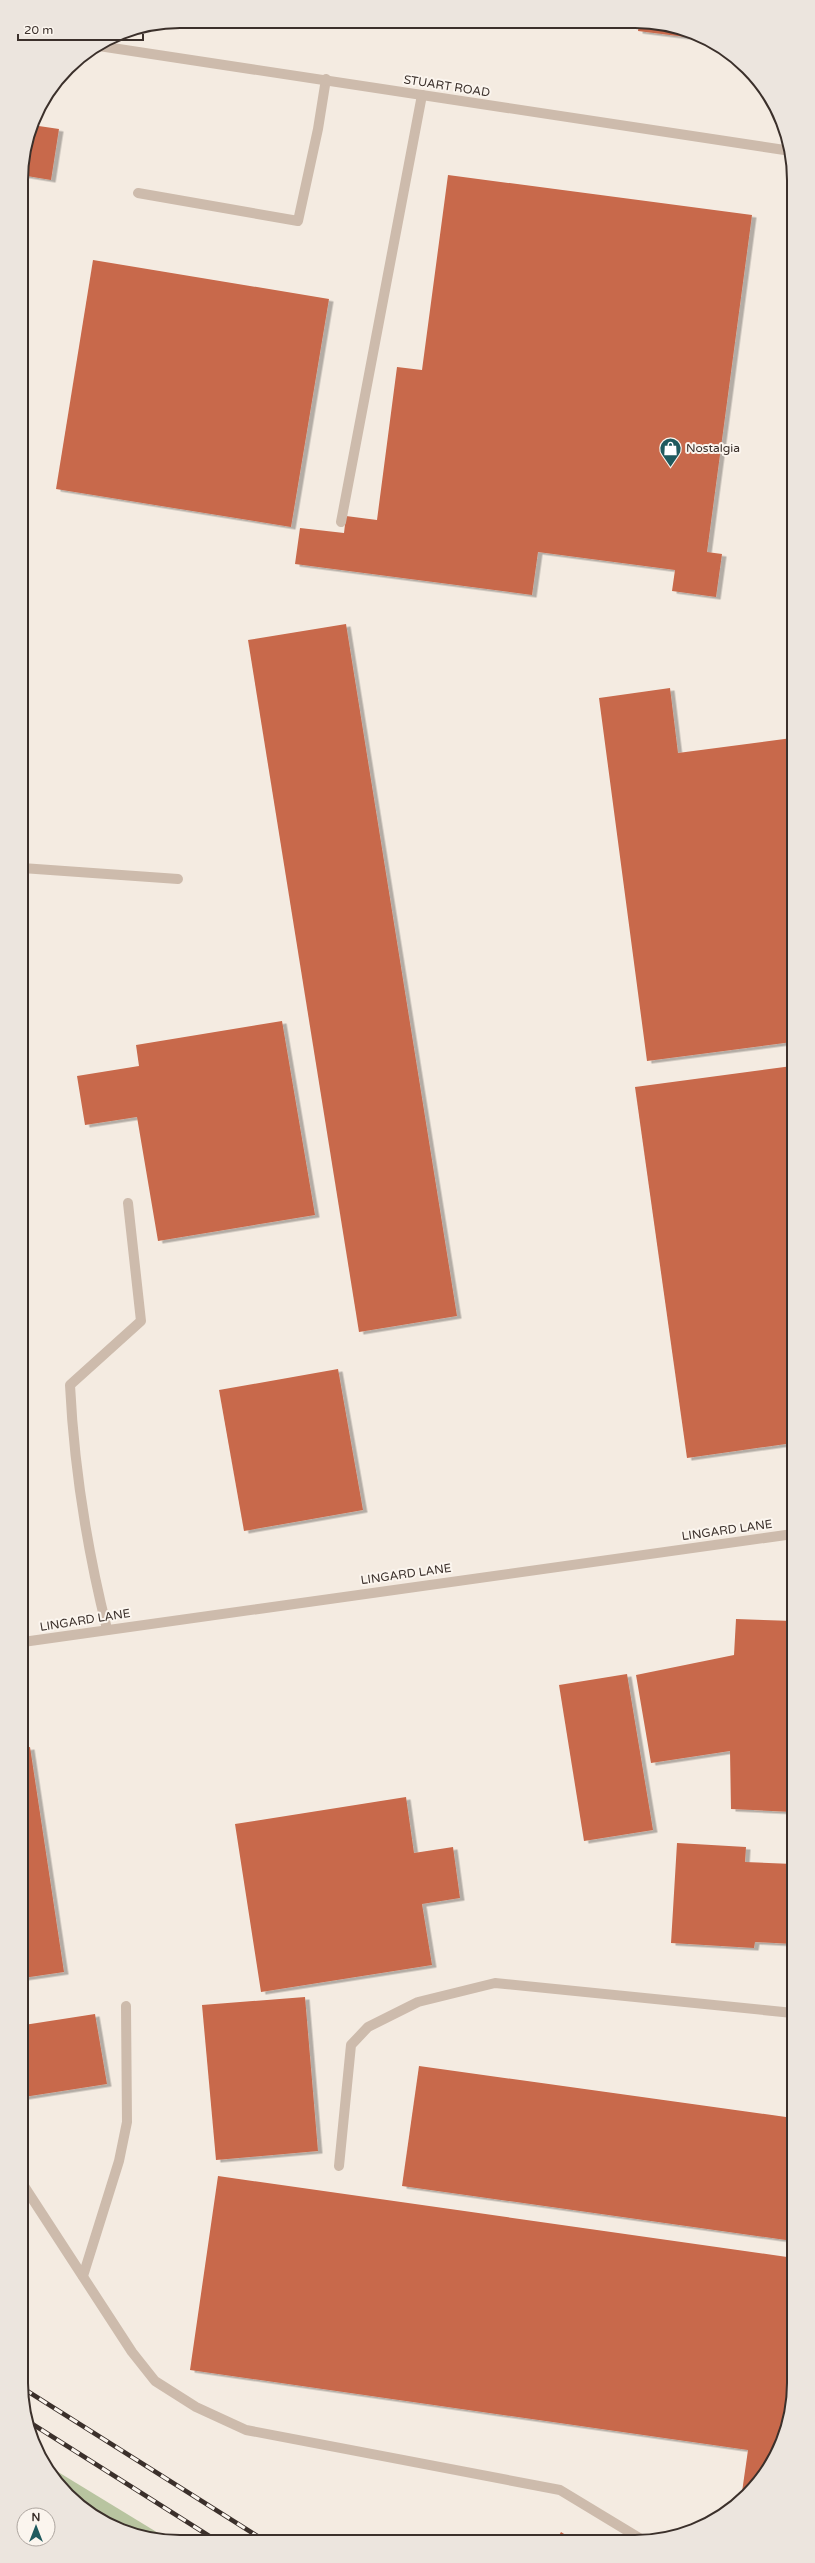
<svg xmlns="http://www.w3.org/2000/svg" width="815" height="2563" font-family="'Varela Round',sans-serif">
	<defs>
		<filter id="shadow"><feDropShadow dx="4.5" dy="2.5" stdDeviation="0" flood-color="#0004"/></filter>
	</defs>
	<rect width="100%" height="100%" fill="#f4ebe1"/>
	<polygon fill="#b8c4a0" points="45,2464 168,2539 149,2539 109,2526 67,2495"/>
	<g fill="#c8694b" filter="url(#shadow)">
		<polygon points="639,24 666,24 710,40 638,31"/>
		<polygon points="32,125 59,129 51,180 21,175"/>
		<polygon points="448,175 752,215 707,552 722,554 716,597 672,591 675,570 538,552 532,595 295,564 300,528 344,533 346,516 377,520 397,367 422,370"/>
		<polygon points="93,260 329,299 291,527 56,489"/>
		<polygon points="346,624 457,1316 359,1332 248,640"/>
		<polygon points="670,688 678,753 792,738 792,1042 647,1061 599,698"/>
		<polygon points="282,1021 315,1215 158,1241 137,1117 85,1125 77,1076 139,1066 136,1045"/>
		<polygon points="792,1066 793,1443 687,1458 635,1087"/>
		<polygon points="338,1369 363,1510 244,1531 219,1390"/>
		<polygon points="736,1619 793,1621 793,1812 731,1809 730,1751 651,1763 636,1675 734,1655"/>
		<polygon points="627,1674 653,1830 584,1841 559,1685"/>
		<polygon points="30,1747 64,1972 23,1978 23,1748"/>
		<polygon points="406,1797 414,1853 453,1847 460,1898 422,1904 432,1965 261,1992 235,1824"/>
		<polygon points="677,1843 746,1847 745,1862 793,1864 793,1944 755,1942 754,1948 671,1943"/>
		<polygon points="305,1997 318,2151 216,2160 202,2005"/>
		<polygon points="95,2014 107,2084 24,2097 24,2025"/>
		<polygon points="419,2066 793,2118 793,2241 402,2186"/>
		<polygon points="218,2176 794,2258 794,2393 782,2444 754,2488 741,2499 748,2450 190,2370"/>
		<polygon points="561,2532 572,2539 557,2539"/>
	</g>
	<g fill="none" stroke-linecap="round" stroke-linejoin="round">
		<g stroke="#cdbbac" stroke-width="10">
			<polyline points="138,193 298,221 318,129 326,79"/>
			<polyline points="341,522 422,95"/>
			<polyline points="22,868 178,879"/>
			<path d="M107 1629C87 1549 74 1467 70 1385L141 1321 128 1203"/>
			<polyline points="339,2166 351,2045 368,2027 418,2002 495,1983 793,2013"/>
			<polyline points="24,2186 132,2352 155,2381 196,2407 246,2430 560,2490 641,2539"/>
			<polyline points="83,2276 119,2161 127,2122 126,2006"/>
		</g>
		<polyline stroke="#cdbbac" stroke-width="10" points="99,46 791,151"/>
		<polyline stroke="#cdbbac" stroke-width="10" points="23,1642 793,1534"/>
		<defs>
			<g id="rail">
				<polyline points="24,2389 262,2539"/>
				<polyline points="26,2420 214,2539"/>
			</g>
		</defs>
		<use href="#rail" stroke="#3b302b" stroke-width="4.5"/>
		<use href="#rail" stroke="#fbf5ee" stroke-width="3" stroke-dasharray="9" stroke-linecap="butt"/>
	</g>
	<defs>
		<symbol id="shop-pin" viewBox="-11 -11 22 30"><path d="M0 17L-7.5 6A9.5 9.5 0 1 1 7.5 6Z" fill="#1f5a5e" stroke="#fbf5ee"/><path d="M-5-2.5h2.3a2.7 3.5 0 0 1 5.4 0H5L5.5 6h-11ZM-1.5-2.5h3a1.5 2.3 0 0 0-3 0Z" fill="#fff"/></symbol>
	</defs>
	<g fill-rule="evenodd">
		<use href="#shop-pin" x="658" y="436" width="25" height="34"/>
	</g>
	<g text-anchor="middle" stroke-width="4" stroke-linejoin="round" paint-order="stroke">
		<g font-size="12" fill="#3b302b" stroke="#fbf5ee">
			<text transform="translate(447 86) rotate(9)" y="4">STUART ROAD</text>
			<text transform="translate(727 1530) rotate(-8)" y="4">LINGARD LANE</text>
			<text transform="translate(406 1574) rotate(-8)" y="4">LINGARD LANE</text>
			<text transform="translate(85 1620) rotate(-9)" y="4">LINGARD LANE</text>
		</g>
		<g font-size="12" fill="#3b302b" stroke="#fbf5ee" text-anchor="start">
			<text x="686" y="452">Nostalgia</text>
		</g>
	</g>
	<path d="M0 0H815V2563H0ZM180 28H635A152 152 0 0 1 787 180V2383A152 152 0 0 1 635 2535H180A152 152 0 0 1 28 2383V180A152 152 0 0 1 180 28Z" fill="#ece5de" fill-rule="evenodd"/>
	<path fill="none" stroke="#3b302b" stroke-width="2" d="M180 28H635A152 152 0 0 1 787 180V2383A152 152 0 0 1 635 2535H180A152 152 0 0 1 28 2383V180A152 152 0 0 1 180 28Z"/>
	<g transform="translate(36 2527)"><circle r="19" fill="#fbf5ee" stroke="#aea6a0"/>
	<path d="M0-3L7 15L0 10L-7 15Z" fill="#1f5a5e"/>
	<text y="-6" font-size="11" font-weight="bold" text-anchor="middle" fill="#3b302b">N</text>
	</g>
	<path d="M18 34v6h125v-6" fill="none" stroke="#3b302b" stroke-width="2"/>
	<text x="24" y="34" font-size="12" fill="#3b302b" stroke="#fbf5ee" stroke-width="3" paint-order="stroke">20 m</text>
</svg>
